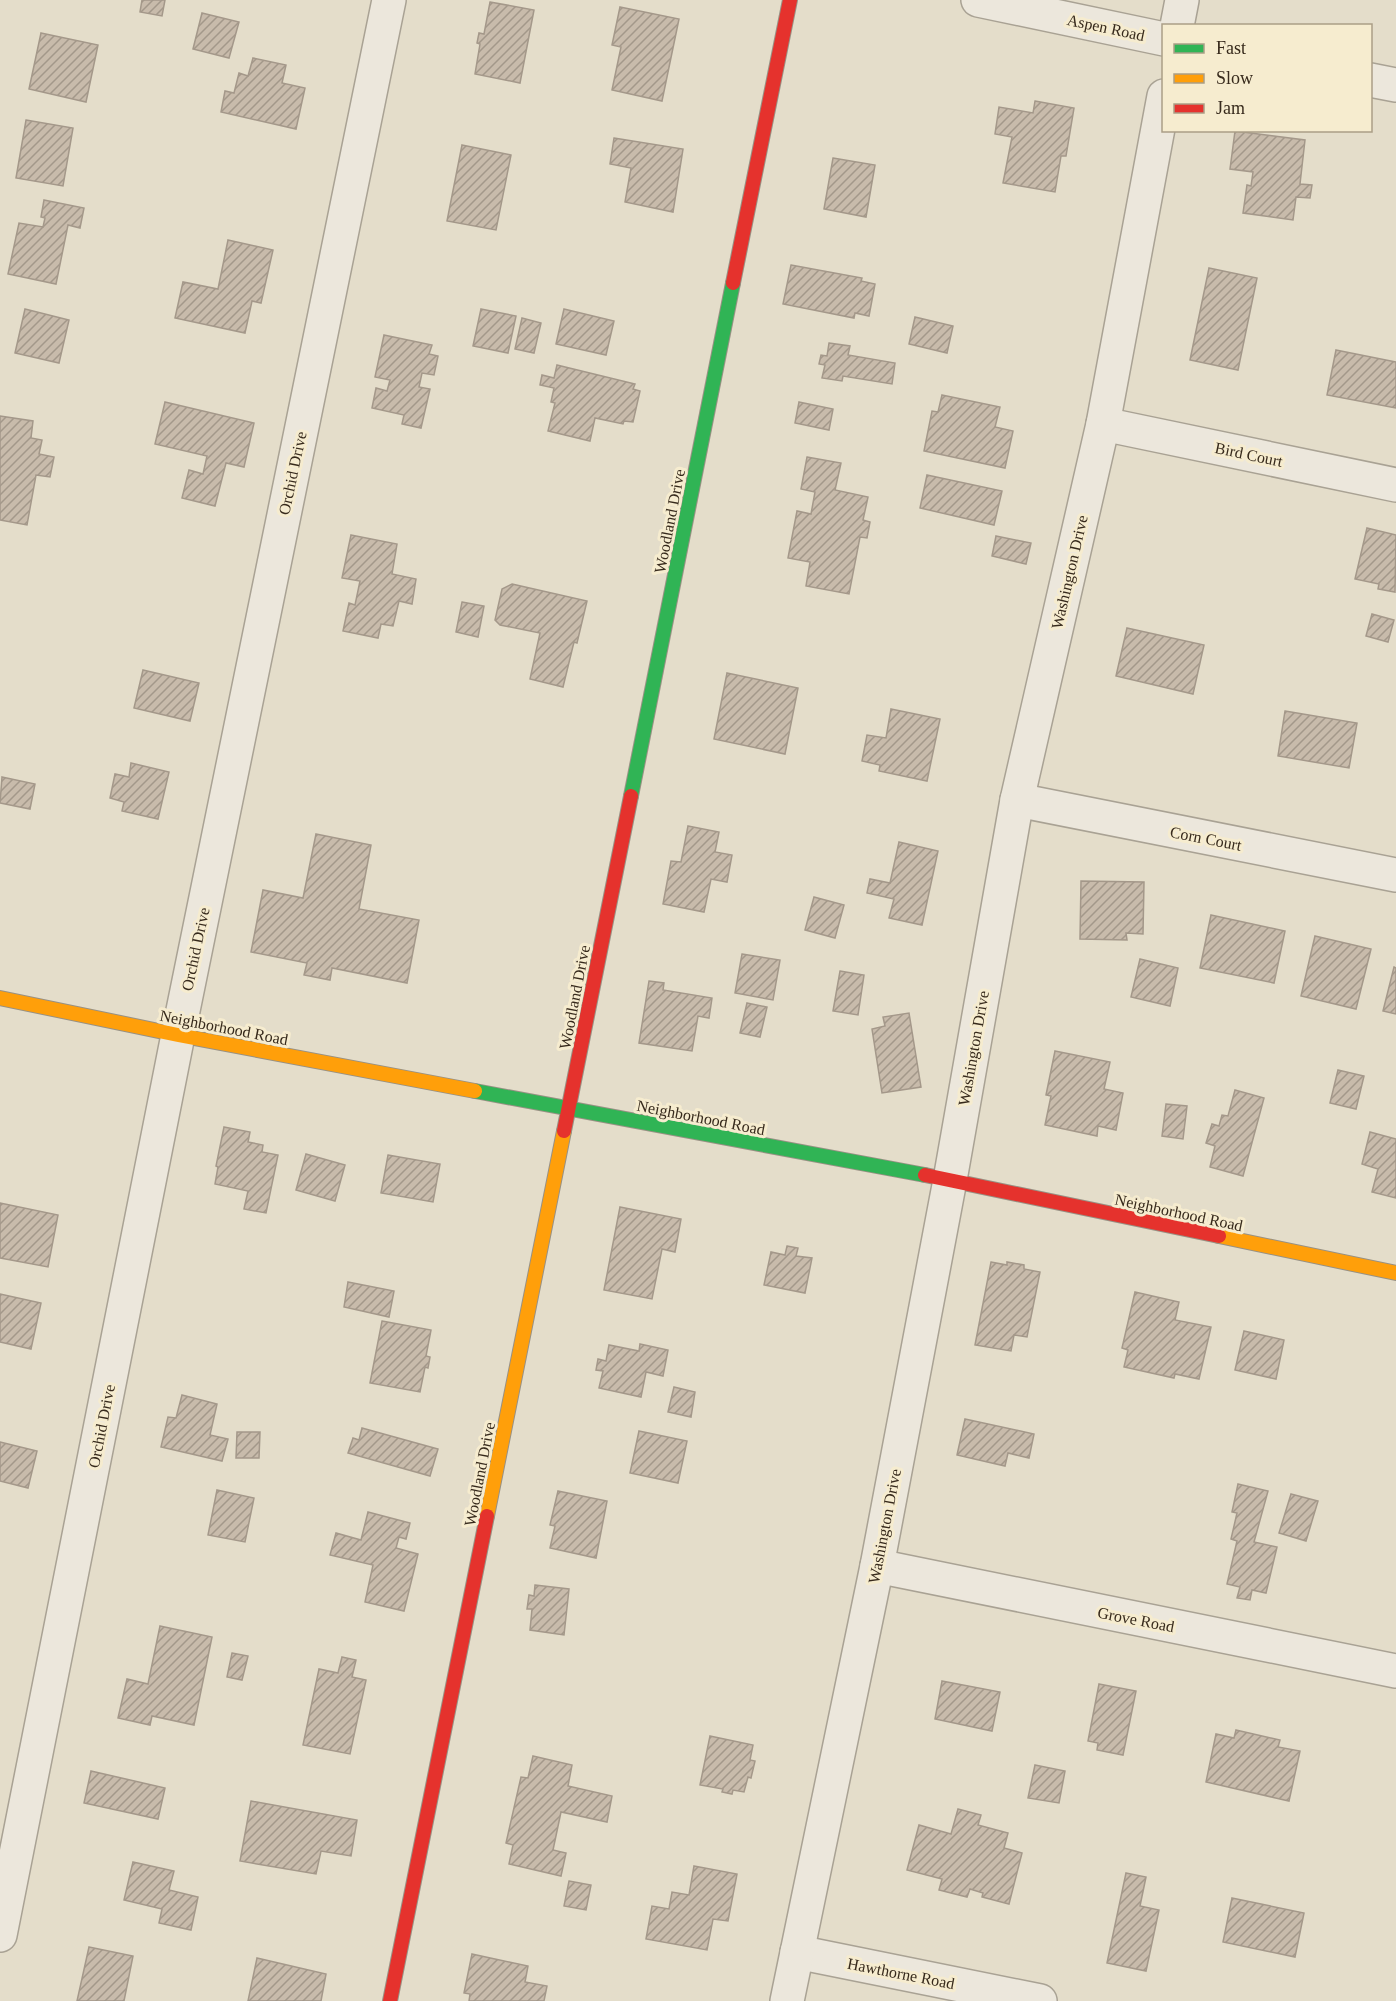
<svg xmlns="http://www.w3.org/2000/svg" width="1396" height="2001" font-family="Georgia,serif">
	<defs>
		<pattern id="building-hatch" width="6" height="6" patternUnits="userSpaceOnUse" patternTransform="scale(1.5)"><rect width="6" height="6" fill="#c8bbab"/><path d="M-1 1l2-2M0 6l6-6M5 7l2-2" fill="none" stroke="#a3988a"/></pattern>
	</defs>
	<rect width="100%" height="100%" fill="#e4ddca"/>
	<g fill="url(#building-hatch)" stroke="#a4988a" stroke-width="1.5">
		<polygon points="142,0 165,0 162,16 140,12"/>
		<polygon points="490,2 534,10 520,83 475,74 480,44 477,43 479,33 484,34"/>
		<polygon points="620,7 679,19 662,101 612,90 621,47 612,45"/>
		<polygon points="202,13 239,22 229,58 193,49"/>
		<polygon points="41,33 98,45 86,102 29,89"/>
		<polygon points="253,58 286,65 282,83 305,88 296,129 221,112 225,91 234,93 239,73 248,76"/>
		<polygon points="1035,101 1074,108 1066,156 1061,156 1055,192 1003,183 1012,137 995,134 999,107 1033,113"/>
		<polygon points="26,120 73,128 63,186 16,178"/>
		<polygon points="1235,131 1305,140 1300,184 1312,185 1310,198 1296,197 1293,220 1243,213 1247,185 1251,186 1253,172 1230,169"/>
		<polygon points="614,138 683,149 673,212 625,202 631,168 610,164"/>
		<polygon points="462,145 511,155 496,230 447,221"/>
		<polygon points="833,158 875,165 866,217 824,209"/>
		<polygon points="44,200 84,208 80,228 68,225 56,284 8,274 19,223 43,227 45,218 41,217"/>
		<polygon points="228,240 273,250 261,303 252,301 245,333 175,318 183,282 218,289"/>
		<polygon points="791,265 862,278 861,281 875,284 869,316 855,313 854,318 783,304"/>
		<polygon points="1209,268 1257,278 1238,370 1190,360"/>
		<polygon points="25,309 69,320 59,363 15,353"/>
		<polygon points="481,309 516,316 508,353 473,346"/>
		<polygon points="564,309 614,321 606,355 556,344"/>
		<polygon points="915,317 953,326 947,353 909,344"/>
		<polygon points="522,318 541,323 534,353 515,349"/>
		<polygon points="384,335 432,345 429,354 438,356 434,375 422,373 419,387 430,389 421,428 402,424 404,415 372,408 376,388 387,391 390,380 375,377"/>
		<polygon points="829,343 850,346 848,355 895,363 892,384 843,376 842,381 822,378 825,365 819,364 821,355 827,356"/>
		<polygon points="1336,350 1396,362 1396,408 1327,395"/>
		<polygon points="557,365 635,384 633,389 640,391 633,422 624,421 623,424 595,418 590,441 548,431 555,403 551,402 554,388 540,385 542,375 554,378"/>
		<polygon points="942,395 1000,407 995,427 1013,431 1005,468 924,451 932,411 938,412"/>
		<polygon points="165,402 254,423 244,467 226,463 215,506 182,498 189,470 203,474 207,456 155,444"/>
		<polygon points="799,402 833,409 829,430 795,423"/>
		<polygon points="0,416 33,421 31,438 42,440 39,454 54,457 50,477 36,475 27,525 0,520"/>
		<polygon points="807,457 841,463 835,490 868,497 863,520 870,522 867,538 860,537 849,594 806,586 810,562 788,558 797,511 811,514 815,492 801,489"/>
		<polygon points="927,475 1002,491 994,525 920,508"/>
		<polygon points="1367,528 1396,535 1395,592 1378,589 1379,584 1355,579"/>
		<polygon points="351,535 397,544 392,574 416,579 412,604 399,601 393,626 381,624 378,638 343,631 349,603 355,605 360,581 342,578"/>
		<polygon points="996,536 1031,543 1026,564 992,556"/>
		<polygon points="512,584 587,601 577,643 574,642 563,687 530,679 540,633 500,625 495,620 502,589"/>
		<polygon points="462,602 484,606 478,637 456,632"/>
		<polygon points="1372,614 1394,620 1388,642 1366,636"/>
		<polygon points="1127,628 1204,645 1193,694 1116,676"/>
		<polygon points="143,670 199,683 190,721 134,708"/>
		<polygon points="727,673 798,688 785,754 714,739"/>
		<polygon points="891,709 940,719 927,781 879,771 880,765 862,761 867,735 886,738"/>
		<polygon points="1285,711 1357,723 1349,768 1278,756"/>
		<polygon points="131,763 169,772 158,819 122,811 124,802 110,798 115,774 129,777"/>
		<polygon points="2,777 35,784 30,809 0,803"/>
		<polygon points="688,826 719,832 715,852 732,855 727,882 711,879 704,912 663,904 671,861 681,862"/>
		<polygon points="316,834 371,845 359,909 419,920 407,983 332,968 330,980 304,975 307,963 251,952 263,890 303,898"/>
		<polygon points="899,842 938,851 922,925 889,918 894,899 867,893 870,879 890,883"/>
		<polygon points="1081,881 1144,882 1143,934 1126,933 1127,940 1080,939"/>
		<polygon points="814,897 844,905 835,938 805,930"/>
		<polygon points="1211,915 1285,931 1274,983 1200,968"/>
		<polygon points="1315,936 1371,949 1356,1009 1301,996"/>
		<polygon points="742,954 780,960 773,1000 735,993"/>
		<polygon points="1140,959 1178,968 1170,1006 1131,997"/>
		<polygon points="1394,967 1396,968 1396,1014 1383,1011"/>
		<polygon points="840,971 864,975 858,1015 833,1011"/>
		<polygon points="649,981 664,983 663,990 712,998 709,1018 698,1016 692,1051 639,1043"/>
		<polygon points="747,1003 767,1007 760,1037 740,1033"/>
		<polygon points="909,1013 921,1087 882,1093 872,1029 885,1026 883,1017"/>
		<polygon points="1055,1051 1110,1062 1104,1089 1123,1093 1116,1130 1098,1126 1097,1136 1045,1125 1051,1096 1046,1095"/>
		<polygon points="1338,1070 1364,1076 1356,1109 1330,1103"/>
		<polygon points="1235,1090 1264,1098 1243,1176 1210,1167 1215,1146 1206,1143 1212,1124 1219,1126 1222,1115 1228,1116"/>
		<polygon points="1166,1104 1187,1106 1183,1139 1162,1136"/>
		<polygon points="224,1127 250,1132 248,1142 263,1145 262,1152 278,1155 266,1213 244,1209 248,1191 215,1184 218,1167 216,1166"/>
		<polygon points="1370,1132 1396,1139 1396,1198 1372,1192 1378,1169 1362,1164"/>
		<polygon points="306,1154 345,1165 335,1201 296,1190"/>
		<polygon points="388,1155 440,1164 433,1202 381,1193"/>
		<polygon points="0,1203 58,1215 48,1267 0,1258"/>
		<polygon points="620,1207 681,1219 675,1252 662,1249 652,1299 604,1290"/>
		<polygon points="787,1246 798,1248 796,1256 812,1258 805,1293 764,1285 771,1252 785,1255"/>
		<polygon points="991,1262 1007,1265 1007,1262 1024,1265 1024,1269 1040,1272 1027,1337 1014,1335 1011,1351 975,1345"/>
		<polygon points="348,1282 394,1291 389,1317 344,1307"/>
		<polygon points="1135,1292 1179,1302 1175,1320 1211,1327 1199,1379 1175,1374 1174,1378 1124,1367 1128,1350 1122,1348"/>
		<polygon points="0,1294 41,1303 31,1349 0,1342"/>
		<polygon points="382,1321 431,1330 426,1356 430,1357 428,1368 425,1367 420,1392 370,1383"/>
		<polygon points="1244,1331 1284,1340 1276,1379 1235,1370"/>
		<polygon points="640,1344 668,1350 663,1376 646,1372 641,1397 599,1388 603,1371 596,1370 598,1359 606,1361 609,1345 639,1351"/>
		<polygon points="674,1387 695,1392 691,1417 668,1412"/>
		<polygon points="182,1395 217,1404 210,1435 228,1439 222,1461 161,1447 168,1417 176,1418"/>
		<polygon points="965,1419 1034,1434 1029,1458 1008,1453 1005,1466 957,1455"/>
		<polygon points="362,1428 438,1449 430,1476 348,1453 353,1438 359,1440"/>
		<polygon points="639,1431 687,1441 678,1483 630,1473"/>
		<polygon points="237,1432 260,1432 259,1458 236,1458"/>
		<polygon points="0,1442 37,1451 28,1488 0,1481"/>
		<polygon points="1238,1484 1268,1491 1254,1542 1277,1547 1266,1593 1252,1590 1250,1600 1237,1598 1240,1587 1227,1584 1237,1541 1231,1539 1237,1513 1232,1512"/>
		<polygon points="217,1490 254,1498 245,1542 208,1535"/>
		<polygon points="558,1491 607,1501 596,1558 550,1548 555,1526 550,1525"/>
		<polygon points="1291,1494 1318,1501 1306,1541 1279,1533"/>
		<polygon points="368,1512 410,1523 406,1539 399,1537 396,1548 418,1554 404,1611 365,1602 373,1565 330,1555 336,1533 361,1540"/>
		<polygon points="535,1585 569,1589 564,1635 530,1630 532,1609 527,1609 529,1595 534,1596"/>
		<polygon points="160,1626 212,1637 194,1725 152,1716 150,1725 118,1718 127,1679 148,1684"/>
		<polygon points="232,1653 248,1656 242,1680 227,1677"/>
		<polygon points="342,1657 356,1660 352,1677 366,1680 350,1754 303,1745 319,1669 338,1673"/>
		<polygon points="942,1681 1000,1692 992,1731 935,1719"/>
		<polygon points="1099,1684 1136,1691 1123,1755 1097,1750 1098,1743 1088,1741"/>
		<polygon points="1236,1730 1280,1740 1278,1747 1300,1751 1289,1801 1206,1782 1216,1734 1234,1738"/>
		<polygon points="710,1736 753,1745 750,1760 755,1761 751,1778 748,1777 744,1792 733,1790 732,1794 722,1792 723,1789 700,1785"/>
		<polygon points="533,1756 572,1765 568,1786 612,1796 607,1822 561,1812 553,1850 566,1853 561,1876 509,1864 513,1845 506,1843 521,1777 528,1778"/>
		<polygon points="1035,1765 1065,1771 1059,1803 1028,1798"/>
		<polygon points="91,1771 165,1788 158,1819 84,1803"/>
		<polygon points="251,1801 357,1820 351,1856 321,1851 316,1874 240,1861"/>
		<polygon points="958,1809 981,1815 978,1825 1008,1833 1004,1848 1022,1853 1009,1904 982,1897 983,1893 970,1889 967,1897 939,1890 942,1879 907,1870 919,1825 951,1834"/>
		<polygon points="133,1862 174,1871 169,1890 198,1897 191,1930 159,1923 162,1909 124,1900"/>
		<polygon points="694,1866 737,1874 728,1921 713,1919 707,1950 646,1939 652,1906 669,1909 672,1892 689,1895"/>
		<polygon points="1126,1873 1146,1877 1140,1906 1159,1910 1146,1971 1107,1963"/>
		<polygon points="569,1881 591,1885 586,1910 564,1906"/>
		<polygon points="1232,1898 1304,1913 1295,1957 1223,1942"/>
		<polygon points="89,1947 133,1956 124,2001 77,2001"/>
		<polygon points="472,1954 528,1966 525,1982 547,1986 544,2001 469,2001 470,1994 464,1993"/>
		<polygon points="257,1958 326,1974 321,2001 248,2001"/>
	</g>
	<g fill="none" stroke-linecap="round" stroke-linejoin="round">
		<defs>
			<g id="street">
				<polyline points="978,0 1164,39"/>
				<polyline points="1177,26 1182,0"/>
				<polyline points="1370,80 1396,85"/>
				<polyline points="1103,424 1396,485"/>
				<polyline points="1017,800 1396,875"/>
				<polyline points="877,1566 1396,1671"/>
				<polyline points="0,1935 178,1035 389,0"/>
				<polyline points="797,1952 1040,2001"/>
				<polyline points="787,2001 877,1566 950,1180 1017,800 1103,424 1164,96"/>
			</g>
			<g id="fast">
				<polyline points="631,796 733,283"/>
				<polyline points="475,1091 925,1175"/>
			</g>
			<g id="slow">
				<polyline points="0,998 178,1035 475,1091"/>
				<polyline points="1219,1236 1396,1273"/>
				<polyline points="487,1516 564,1131"/>
			</g>
			<g id="jam">
				<polyline points="733,283 790,0"/>
				<polyline points="564,1131 631,796"/>
				<polyline points="925,1175 1219,1236"/>
				<polyline points="390,2001 487,1516"/>
			</g>
		</defs>
		<use href="#street" stroke="#a9a294" stroke-width="36"/>
		<use href="#fast" stroke="#989184" stroke-width="16"/>
		<use href="#slow" stroke="#989184" stroke-width="16"/>
		<use href="#jam" stroke="#989184" stroke-width="16"/>
		<use href="#street" stroke="#ece7dc" stroke-width="33"/>
		<use href="#fast" stroke="#30b455" stroke-width="14"/>
		<use href="#slow" stroke="#ff9f0a" stroke-width="14"/>
		<use href="#jam" stroke="#e5322d" stroke-width="14"/>
	</g>
	<g text-anchor="middle" stroke-width="6" stroke-linejoin="round" paint-order="stroke">
		<g font-size="16" fill="#372a1c" stroke="#f6eccf">
			<text transform="translate(1106 27) rotate(12)" y="6">Aspen Road</text>
			<text transform="translate(1249 454) rotate(12)" y="6">Bird Court</text>
			<text transform="translate(292 473) rotate(-78)" y="6">Orchid Drive</text>
			<text transform="translate(669 521) rotate(-79)" y="6">Woodland Drive</text>
			<text transform="translate(1069 572) rotate(-77)" y="6">Washington Drive</text>
			<text transform="translate(1206 838) rotate(11)" y="6">Corn Court</text>
			<text transform="translate(195 949) rotate(-78)" y="6">Orchid Drive</text>
			<text transform="translate(574 997) rotate(-79)" y="6">Woodland Drive</text>
			<text transform="translate(224 1027) rotate(11)" y="6">Neighborhood Road</text>
			<text transform="translate(973 1048) rotate(-80)" y="6">Washington Drive</text>
			<text transform="translate(701 1117) rotate(11)" y="6">Neighborhood Road</text>
			<text transform="translate(1179 1212) rotate(12)" y="6">Neighborhood Road</text>
			<text transform="translate(101 1426) rotate(-79)" y="6">Orchid Drive</text>
			<text transform="translate(479 1474) rotate(-79)" y="6">Woodland Drive</text>
			<text transform="translate(884 1526) rotate(-79)" y="6">Washington Drive</text>
			<text transform="translate(1136 1619) rotate(11)" y="6">Grove Road</text>
			<text transform="translate(901 1973) rotate(11)" y="6">Hawthorne Road</text>
		</g>
	</g>
	<rect x="1162" y="24" width="210" height="108" fill="#f6eccf" stroke="#aa9e87" stroke-width="1.5"/>
	<rect x="1174" y="44" width="30" height="9" fill="#30b455" stroke="#aa9e87" stroke-width="1.5"/>
	<text x="1216" y="54" font-size="18" fill="#372a1c">Fast</text>
	<rect x="1174" y="74" width="30" height="9" fill="#ff9f0a" stroke="#aa9e87" stroke-width="1.5"/>
	<text x="1216" y="84" font-size="18" fill="#372a1c">Slow</text>
	<rect x="1174" y="104" width="30" height="9" fill="#e5322d" stroke="#aa9e87" stroke-width="1.5"/>
	<text x="1216" y="114" font-size="18" fill="#372a1c">Jam</text>
</svg>
